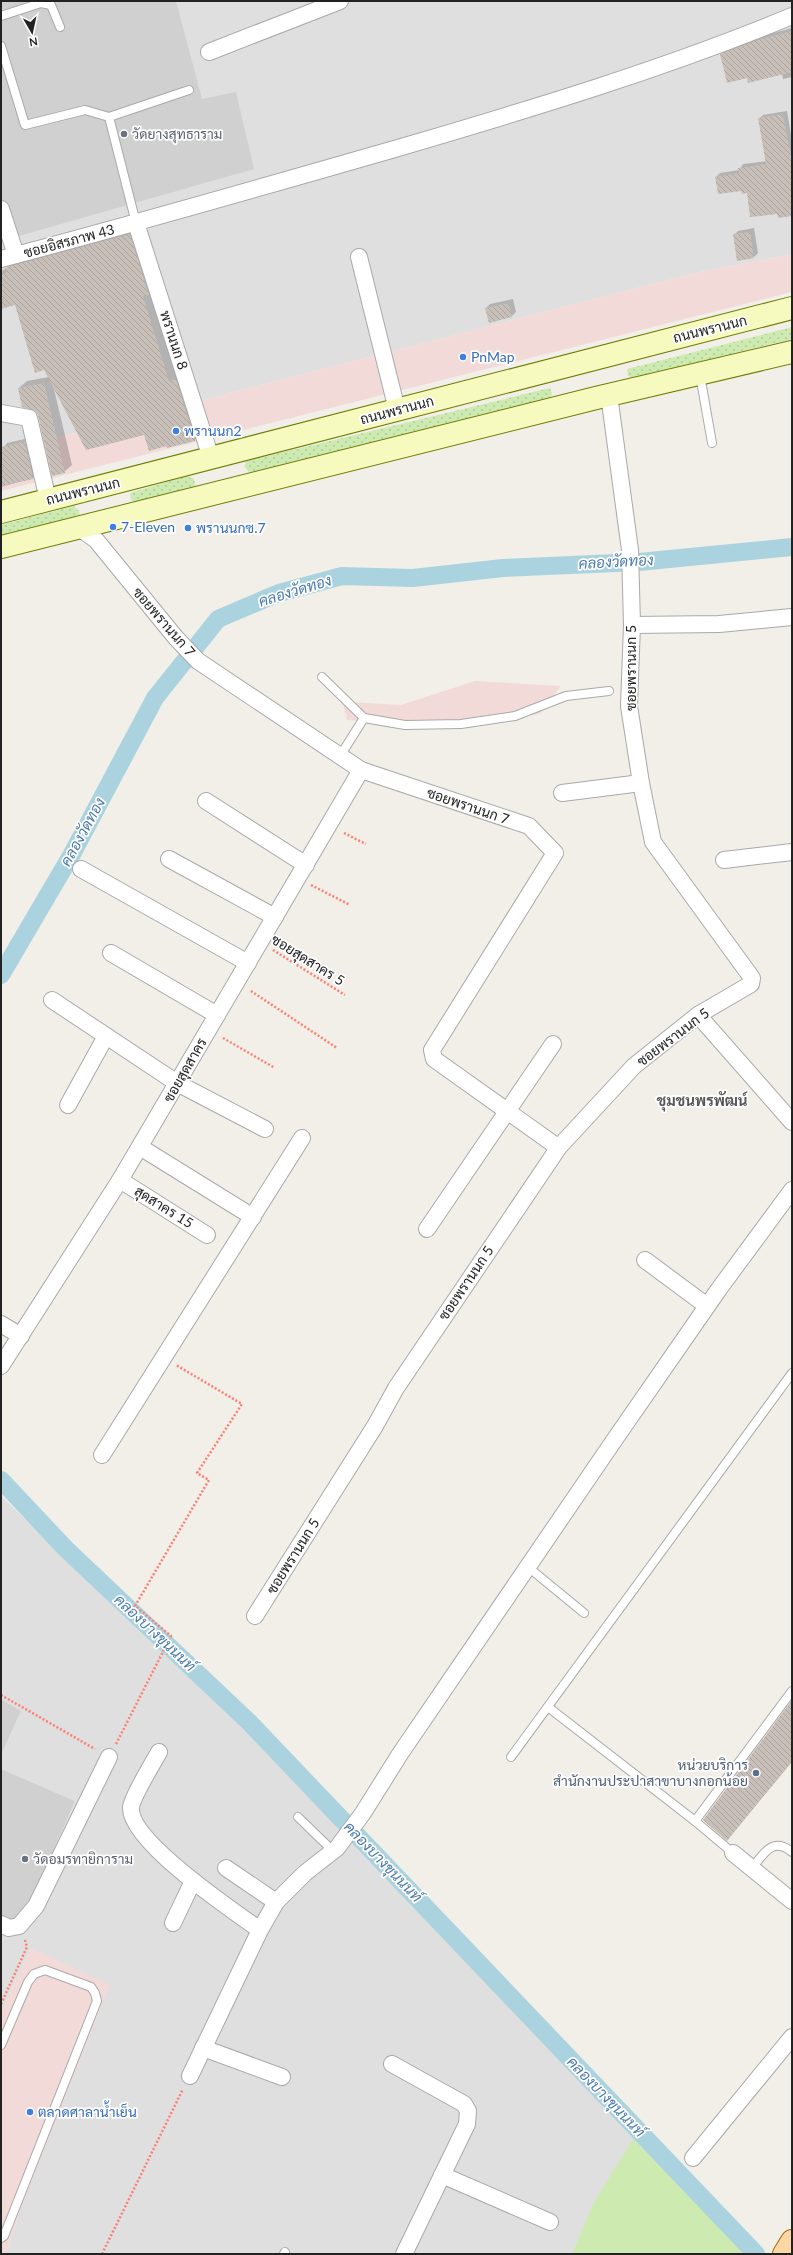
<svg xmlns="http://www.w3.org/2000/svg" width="793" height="2255" font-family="Lato,Sarabun,sans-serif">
	<defs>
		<pattern id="grass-dots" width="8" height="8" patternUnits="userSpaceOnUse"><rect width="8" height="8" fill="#cdebb0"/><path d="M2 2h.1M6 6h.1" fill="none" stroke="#b0c997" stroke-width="1.8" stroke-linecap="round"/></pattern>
		<pattern id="building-back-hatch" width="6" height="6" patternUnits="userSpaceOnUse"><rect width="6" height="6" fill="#c7bfb8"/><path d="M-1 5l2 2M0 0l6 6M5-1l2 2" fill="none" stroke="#aba49e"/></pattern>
	</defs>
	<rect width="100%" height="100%" fill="#f2efe9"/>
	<g fill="#e0dfdf">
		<polygon points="1,1 792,1 792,254 695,273 1,452"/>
		<polygon points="1,1496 252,1735 747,2254 6,2254 20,2210 31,1948 1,2013 1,1917 75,1801 1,1769 1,1755 21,1711 1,1699"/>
	</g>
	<g fill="#f2dad9">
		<polygon points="792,254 792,292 1,491 1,452 695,273"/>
		<polygon points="475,681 561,686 540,714 461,724 405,725 347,720 343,704 350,702 401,705"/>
		<polygon points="31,1948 110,1985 20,2210 6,2254 1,2254 1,2013"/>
	</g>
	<g fill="#d0d0d0">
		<polygon points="1,1 176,1 202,99 236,92 254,169 5,240 1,226"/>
		<polygon points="1,1699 21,1711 1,1755"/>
		<polygon points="1,1769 75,1801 24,1916 10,1923 1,1917"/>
	</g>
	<g fill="url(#grass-dots)">
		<polygon points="792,327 792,339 633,378 628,376 627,369"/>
		<polygon points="550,388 552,394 549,400 257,471 249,472 244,466 247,461"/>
		<polygon points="187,476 194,479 195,486 188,491 138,504 131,500 130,493"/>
		<polygon points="74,506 79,511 80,516 1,539 1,525"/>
	</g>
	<polygon fill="#cdebb0" points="633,2139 747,2254 572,2254 593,2204"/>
	<g fill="#0003">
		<polygon points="792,28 792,77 783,79 782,73 747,77 721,55 725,50 766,35"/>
		<polygon points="787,111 792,141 792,215 778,213 747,192 716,177 720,173 739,170 743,164 767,161 759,119 763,115"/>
		<polygon points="136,228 154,288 150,292 176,376 182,373 201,433 195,440 168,447 167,445 54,389 72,465 64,472 39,415 19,388 27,381 49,377 16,304 1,308 1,271 6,269 12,263"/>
		<polygon points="754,228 758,253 754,257 738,259 734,235 738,231"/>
		<polygon points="513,299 516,312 512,316 486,308 490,304"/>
		<polygon points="29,438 37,474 33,478 1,487 1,451 7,443"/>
		<polygon points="792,1702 792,1762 727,1840"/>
	</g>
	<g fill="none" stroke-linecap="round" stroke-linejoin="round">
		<g stroke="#aad3df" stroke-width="18">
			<polyline points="1,975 72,854 155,698 218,619 279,593 342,576 413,578 503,568 639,562 792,547"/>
			<polyline points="1,1480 66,1549 249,1722 756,2254"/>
		</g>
	</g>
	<g fill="url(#building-back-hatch)">
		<polygon points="792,31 792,72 748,83 747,78 727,83 720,54 761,39"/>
		<polygon points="783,114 792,161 792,216 778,218 777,214 750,217 747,193 742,194 741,191 718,194 715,177 739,173 738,168 766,164 758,118"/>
		<polygon points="750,232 754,258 737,261 733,234"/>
		<polygon points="130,234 149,295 143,296 169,381 176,379 195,441 167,448 166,446 149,451 144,435 86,450 44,370 35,373 15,305 1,309 1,275 6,273 5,268 15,265"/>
		<polygon points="509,303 512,317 489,323 485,308"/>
		<polygon points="44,383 65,473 52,476 38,415 35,411 22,407 18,388"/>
		<polygon points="25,441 33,479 1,486 1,447"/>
		<polygon points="792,1700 792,1761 727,1841 703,1820"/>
	</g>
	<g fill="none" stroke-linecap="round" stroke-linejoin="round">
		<defs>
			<g id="lane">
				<polyline points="1,16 41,3 51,5 60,27"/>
				<polyline points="1,46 25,125 85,110 109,117 136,223"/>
				<polyline points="109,117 189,90"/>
				<polyline points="700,375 712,443"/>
				<polyline points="322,677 364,718 405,725 461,724 515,716 566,696 609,691"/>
				<polyline points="340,756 364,718"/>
				<polyline points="528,1567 584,1613"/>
				<polyline points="548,1707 695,1821"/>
				<polyline points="511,1757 792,1373"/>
				<polyline points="298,1817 333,1851"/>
				<polyline points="733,1853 695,1821 792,1691"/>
				<path d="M752 1868C764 1854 772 1836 792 1852"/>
				<polyline points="1,2045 28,1982 34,1974 45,1970 91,1987 95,1993 97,2001 4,2236 1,2238"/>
				<polyline points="284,2254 285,2252"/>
			</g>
			<g id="street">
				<polyline points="209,52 340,1"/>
				<polyline points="1,209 16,255"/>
				<polyline points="136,223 211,458"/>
				<polyline points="359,257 397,410"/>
				<path d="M1 259C134 224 266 186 398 148 531 109 664 69 792 16"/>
				<polyline points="1,413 29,418 48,500"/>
				<polyline points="78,527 96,540 176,638 198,661 361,770 529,826 555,853 432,1050 434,1059 552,1143"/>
				<polyline points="632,625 719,624 792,617"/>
				<polyline points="562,793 641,783"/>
				<polyline points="206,801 306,865"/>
				<polyline points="169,859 275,917"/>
				<polyline points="724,860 792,852"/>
				<polyline points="81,869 248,963"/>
				<polyline points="111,953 217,1015"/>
				<polyline points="52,1000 177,1083 265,1129"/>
				<polyline points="698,1015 792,1122"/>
				<polyline points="68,1105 106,1036"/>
				<polyline points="140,1147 253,1217"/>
				<polyline points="120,1180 207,1235"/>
				<polyline points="427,1229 553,1044"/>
				<polyline points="645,1260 707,1306"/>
				<polyline points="1,1324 21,1336"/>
				<polyline points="1,1366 120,1180 361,770"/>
				<polyline points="102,1455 302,1138"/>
				<polyline points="255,1616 375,1426 396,1388 559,1147 634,1066 698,1015 751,984 752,978 653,842 641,783 629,706 632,625 630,550 609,395"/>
				<path d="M159 1752C152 1765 133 1795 131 1807 128 1840 233 1911 260 1930"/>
				<polyline points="733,1853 792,1901"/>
				<polyline points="226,1868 276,1902"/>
				<polyline points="173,1923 193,1881"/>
				<polyline points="1,1924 9,1928 19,1926 36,1906 109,1757"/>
				<polyline points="203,2048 282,2077"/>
				<polyline points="392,2064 464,2104 468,2111 467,2124 404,2254"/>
				<polyline points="190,2076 260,1930 276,1902 305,1873 337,1848 363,1813 400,1754 615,1439 719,1289 792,1190"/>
				<polyline points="693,2158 792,2037"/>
				<polyline points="442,2175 550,2222"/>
			</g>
			<g id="secondary">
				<polyline points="1,512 792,308"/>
				<polyline points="1,547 596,398 792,352"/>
			</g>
			<polyline id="primary" points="784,2254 792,2241"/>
		</defs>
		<use href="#lane" stroke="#a9a9a9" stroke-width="10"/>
		<use href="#street" stroke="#a9a9a9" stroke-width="18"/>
		<use href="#secondary" stroke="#707d05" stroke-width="24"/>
		<use href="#primary" stroke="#a06b00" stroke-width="24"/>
		<g stroke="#fa8072" stroke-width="2.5" stroke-dasharray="2 2" stroke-linecap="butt">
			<polyline points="344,833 366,844"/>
			<polyline points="311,885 350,905"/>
			<polyline points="273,950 345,995"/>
			<polyline points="251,991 337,1048"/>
			<polyline points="223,1038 275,1068"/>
			<polyline points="1,1695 95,1749"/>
			<polyline points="116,1744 171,1636 135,1606 209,1480 197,1473 242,1404 176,1365"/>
			<polyline points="1,2004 27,1947 25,1940"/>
			<polyline points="102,2254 183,2089"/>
		</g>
		<use href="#lane" stroke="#fff" stroke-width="8"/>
		<use href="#street" stroke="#fff" stroke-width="16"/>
		<use href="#secondary" stroke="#f7fabf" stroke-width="22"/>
		<use href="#primary" stroke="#fcd6a4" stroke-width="22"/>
	</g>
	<g fill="#6b7280" stroke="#fff" stroke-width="1.5">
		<circle cx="124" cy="134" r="4"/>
		<circle cx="25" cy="1859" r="4"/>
	</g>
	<g fill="#3f7fe0" stroke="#fff" stroke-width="1.5">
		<circle cx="463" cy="357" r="4"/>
		<circle cx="176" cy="431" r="4"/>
		<circle cx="113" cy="527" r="4"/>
		<circle cx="188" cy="528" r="4"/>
		<circle cx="30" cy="2112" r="4"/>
	</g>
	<circle fill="#5c6f8a" stroke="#fff" stroke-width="1.5" cx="756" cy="1773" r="4"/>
	<g text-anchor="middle" stroke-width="3.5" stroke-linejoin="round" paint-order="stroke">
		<g font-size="14" fill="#5b616d" stroke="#fff" text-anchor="start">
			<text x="132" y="139">วัดยางสุทธาราม</text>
			<text x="33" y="1864">วัดอมรทายิการาม</text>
		</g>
		<g font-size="14" fill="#222" stroke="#fff">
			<text transform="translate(69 241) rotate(-15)" y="5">ซอยอิสรภาพ 43</text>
			<text transform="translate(710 329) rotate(-14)" y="5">ถนนพรานนก</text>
			<text transform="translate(174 340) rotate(72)" y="5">พรานนก 8</text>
			<text transform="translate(397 410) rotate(-15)" y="5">ถนนพรานนก</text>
			<text transform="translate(83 491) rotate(-14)" y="5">ถนนพรานนก</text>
			<text transform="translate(164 622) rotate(49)" y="5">ซอยพรานนก 7</text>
			<text transform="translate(631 668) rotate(-90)" y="5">ซอยพรานนก 5</text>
			<text transform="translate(468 806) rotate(19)" y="5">ซอยพรานนก 7</text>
			<text transform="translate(308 960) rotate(32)" y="5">ซอยสุดสาคร 5</text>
			<text transform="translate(673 1037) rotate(-37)" y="5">ซอยพรานนก 5</text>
			<text transform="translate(185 1070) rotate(-60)" y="5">ซอยสุดสาคร</text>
			<text transform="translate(164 1207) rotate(32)" y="5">สุดสาคร 15</text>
			<text transform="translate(466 1283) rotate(-56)" y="5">ซอยพรานนก 5</text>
			<text transform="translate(293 1556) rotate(-58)" y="5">ซอยพรานนก 5</text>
		</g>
		<g font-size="14" fill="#366cbe" stroke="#fff" text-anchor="start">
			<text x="471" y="362">PnMap</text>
			<text x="184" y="436">พรานนก2</text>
			<text x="121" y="532">7-Eleven</text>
			<text x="196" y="533">พรานนกซ.7</text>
			<text x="38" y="2117">ตลาดศาลาน้ำเย็น</text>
		</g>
		<g font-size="14" fill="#4e5e75" stroke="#fff" text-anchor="end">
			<text x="748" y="1770">หน่วยบริการ<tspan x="748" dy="16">สำนักงานประปาสาขาบางกอกน้อย</tspan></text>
		</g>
		<g font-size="15" font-style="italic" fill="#4a7aab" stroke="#fff">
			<text transform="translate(616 562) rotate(-3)" y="5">คลองวัดทอง</text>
			<text transform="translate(295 591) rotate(-17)" y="5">คลองวัดทอง</text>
			<text transform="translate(83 832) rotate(-61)" y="5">คลองวัดทอง</text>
			<text transform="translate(155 1633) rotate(43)" y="5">คลองบางขุนนนท์</text>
			<text transform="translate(383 1862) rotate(46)" y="5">คลองบางขุนนนท์</text>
			<text transform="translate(606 2097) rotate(46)" y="5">คลองบางขุนนนท์</text>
		</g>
		<g font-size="15" font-weight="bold" fill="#555" stroke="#fff">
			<text x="702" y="1106">ชุมชนพรพัฒน์</text>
		</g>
	</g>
	<rect width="793" height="2255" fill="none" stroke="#222222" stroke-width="4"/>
	<g transform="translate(32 32) rotate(171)" stroke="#ffffff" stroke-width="3" paint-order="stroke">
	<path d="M0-3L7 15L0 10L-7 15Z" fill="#222222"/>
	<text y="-6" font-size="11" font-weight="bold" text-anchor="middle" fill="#222222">N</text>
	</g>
</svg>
